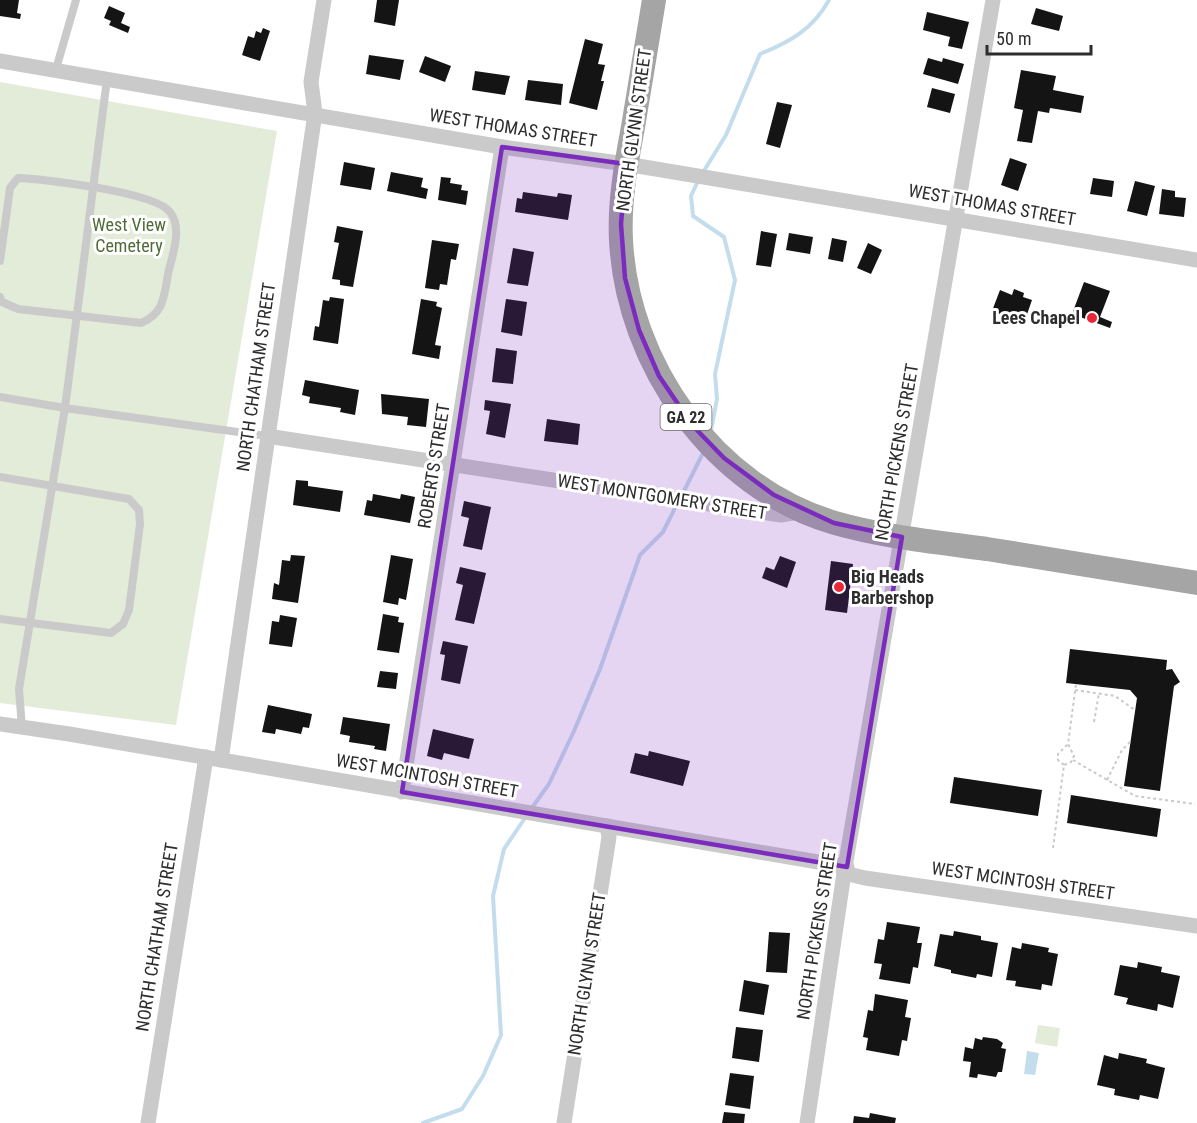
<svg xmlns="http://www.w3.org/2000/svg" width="1197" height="1123" font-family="'Roboto Condensed',sans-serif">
	<rect width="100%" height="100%" fill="#fff"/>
	<g fill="#e3ebd9">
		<polygon points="0,82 277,131 176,725 0,703"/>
		<polygon points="1038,1025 1060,1028 1057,1047 1035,1043"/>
	</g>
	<polygon fill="#c4dded" points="1027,1051 1039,1053 1035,1075 1024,1074"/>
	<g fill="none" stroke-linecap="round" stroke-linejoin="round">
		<g stroke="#c4dded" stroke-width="4">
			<path d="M702 174 726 135 760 54C790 42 813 29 829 0"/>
			<polyline points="698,181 691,196 693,216 724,237 735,280 715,374 717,399 711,430"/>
			<polyline points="682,495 704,451"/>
			<polyline points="531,809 549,784 574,731 600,669 640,555 663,532 678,502"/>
			<polyline points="423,1123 462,1109 483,1076 501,1035 493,896 504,849 527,815"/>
		</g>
	</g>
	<g fill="#141414">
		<polygon points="0,0 19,0 17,13 21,14 20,19 0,16"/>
		<polygon points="377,0 399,0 395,26 374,22"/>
		<polygon points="109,6 125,13 121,23 130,27 128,33 109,25 111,21 104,18"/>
		<polygon points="1036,8 1063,16 1059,31 1031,24"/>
		<polygon points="927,12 969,22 962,49 948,46 950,37 923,30"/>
		<polygon points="263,28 270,31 260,61 242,55 248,36 254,38 256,31 261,33"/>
		<polygon points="585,39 603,44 598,64 605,65 601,81 604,81 597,110 569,103"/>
		<polygon points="369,55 404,60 400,80 366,74"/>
		<polygon points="425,56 451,66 445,82 419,72"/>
		<polygon points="928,58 942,62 943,58 964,64 958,84 923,74"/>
		<polygon points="1021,70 1056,76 1053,90 1084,96 1081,113 1050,108 1049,113 1038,111 1032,143 1017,141 1023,110 1014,108"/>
		<polygon points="475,71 510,76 505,95 472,90"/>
		<polygon points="528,80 563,84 561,105 525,100"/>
		<polygon points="932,88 955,94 950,113 927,107"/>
		<polygon points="777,102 792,105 780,148 766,144"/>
		<polygon points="1010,158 1027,164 1018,191 1001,185"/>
		<polygon points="344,162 375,168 371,190 340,185"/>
		<polygon points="391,172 423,178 421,187 428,189 426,199 387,191"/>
		<polygon points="441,177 451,178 450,183 462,185 461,190 468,191 466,205 438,200"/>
		<polygon points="1093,178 1114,181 1112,197 1090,194"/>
		<polygon points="1135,181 1155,186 1147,216 1127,211"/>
		<polygon points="1162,189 1175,191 1175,197 1186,198 1184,217 1159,214"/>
		<polygon points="523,192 557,197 558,193 572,195 568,220 515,212 517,198 522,199"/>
		<polygon points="337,226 363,231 353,287 340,285 340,280 332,279 339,243 334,242"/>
		<polygon points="761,231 777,234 771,267 756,265"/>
		<polygon points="789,233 813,237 810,254 786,250"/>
		<polygon points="832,238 847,241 843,262 828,259"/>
		<polygon points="432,240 459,244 456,260 451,259 447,285 440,284 439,290 425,288"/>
		<polygon points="868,243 882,250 871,274 857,268"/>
		<polygon points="513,248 534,252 528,286 507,283"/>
		<polygon points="1084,282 1110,291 1100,317 1112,322 1110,328 1072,314"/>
		<polygon points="1014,289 1024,293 1023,297 1032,300 1024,323 992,311 1000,290 1012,295"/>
		<polygon points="330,297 344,299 338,344 313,340 315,326 319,327 323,300 329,301"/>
		<polygon points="421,299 437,302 436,306 442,308 435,345 441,346 439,359 412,354"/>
		<polygon points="506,299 527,302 522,336 501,332"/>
		<polygon points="496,348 517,351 513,384 492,382"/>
		<polygon points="305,380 359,390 355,415 340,412 341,408 309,403 310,397 302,395"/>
		<polygon points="381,394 429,399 426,427 407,425 408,417 382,414"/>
		<polygon points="485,400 511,404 505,438 486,434 490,411 484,410"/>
		<polygon points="547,419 580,424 578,445 544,441"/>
		<polygon points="296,480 308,481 308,486 343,491 340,512 293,505"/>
		<polygon points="373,494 400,499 401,494 415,497 410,523 364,515 367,500 372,501"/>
		<polygon points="464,501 491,507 482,550 463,546 469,518 461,516"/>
		<polygon points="291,555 305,556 298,603 272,599 274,583 279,585 282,560 290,561"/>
		<polygon points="391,555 413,559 406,600 399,598 398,605 383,602"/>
		<polygon points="780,556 796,562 787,588 762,578 766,567 774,570"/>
		<polygon points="831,561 853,564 847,613 825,610"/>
		<polygon points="460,567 486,573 474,624 455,620 463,585 456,583"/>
		<polygon points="383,614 399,617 398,622 404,623 399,653 377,650"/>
		<polygon points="280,615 297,618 292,647 269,644 272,621 279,622"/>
		<polygon points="443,641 468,646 460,684 441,680 445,655 440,654"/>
		<polygon points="1070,649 1167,660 1166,670 1172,669 1180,682 1174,686 1160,791 1124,786 1137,698 1130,690 1066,683"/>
		<polygon points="380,671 398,673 396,689 377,687"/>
		<polygon points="268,705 312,714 309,728 303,727 301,734 276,729 275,734 262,732"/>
		<polygon points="343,717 390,724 386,751 374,749 375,746 349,742 350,736 340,734"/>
		<polygon points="433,729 474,739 469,759 444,753 442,760 427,756"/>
		<polygon points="649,751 690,761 683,786 630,773 635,753 648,756"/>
		<polygon points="954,777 1042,790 1038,816 950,803"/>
		<polygon points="1071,795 1161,809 1157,837 1067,823"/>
		<polygon points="887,922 920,927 917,943 922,943 918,968 913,967 910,984 879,979 882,964 874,963 878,939 884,940"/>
		<polygon points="954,931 981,936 981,940 998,943 992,977 977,974 976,978 951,973 951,970 934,966 940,934 953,936"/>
		<polygon points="769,932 790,933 787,973 766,972"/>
		<polygon points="1022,943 1049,948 1048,952 1058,954 1052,986 1042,984 1041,990 1015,986 1016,981 1006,980 1012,947 1021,949"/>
		<polygon points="1138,962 1162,967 1161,972 1180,976 1173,1008 1158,1004 1157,1011 1126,1004 1128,998 1114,995 1120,965 1137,968"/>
		<polygon points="744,980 769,985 764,1015 739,1011"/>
		<polygon points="875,994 908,1000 905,1017 911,1018 907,1041 902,1040 899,1056 866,1050 868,1038 863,1037 868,1010 873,1011"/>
		<polygon points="736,1027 763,1030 759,1062 732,1058"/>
		<polygon points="983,1037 997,1039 1003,1043 1001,1048 1006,1049 1002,1072 998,1072 996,1077 978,1074 977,1078 969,1077 971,1062 963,1061 965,1047 973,1049 975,1038 982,1040"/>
		<polygon points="1119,1053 1147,1059 1146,1063 1165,1068 1158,1099 1140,1095 1139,1100 1114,1095 1115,1089 1097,1085 1104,1055 1118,1059"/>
		<polygon points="730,1073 754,1076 750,1109 725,1105"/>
		<polygon points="724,1112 745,1114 744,1123 722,1123"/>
		<polygon points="870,1113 896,1118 895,1123 853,1123 854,1116 869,1118"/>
	</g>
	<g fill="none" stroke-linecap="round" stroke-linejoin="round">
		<g stroke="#cacaca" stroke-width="2" stroke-dasharray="3 3" stroke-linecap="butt">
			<polyline points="1075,690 1115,696 1135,710"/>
			<polyline points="1094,722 1099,693"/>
			<polyline points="1073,760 1135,796 1195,804"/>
			<polyline points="1064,765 1058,760 1058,754 1068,744"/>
			<polyline points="1107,780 1122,750 1131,741"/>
			<polyline points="1053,848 1064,765 1071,762 1074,756 1068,744 1076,684"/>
		</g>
		<g stroke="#cacaca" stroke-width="8">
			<polyline points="56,69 76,0"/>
			<polyline points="107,79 65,408 267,436"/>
			<path d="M0 261 10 188 18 178C45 179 155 192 170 212 183 228 172 256 168 274 164 297 164 313 141 323L18 309 2 302 0 297"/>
			<polyline points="0,397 65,408 19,689 22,728"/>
			<polyline points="0,477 129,499 139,510 140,524 129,610 123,624 111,633 0,619"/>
		</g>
		<g stroke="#cacaca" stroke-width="15">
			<polyline points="0,61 502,147 626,164 1197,260"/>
			<polyline points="267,436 781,515 804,511"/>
			<polyline points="0,724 69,734 847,867"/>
			<polyline points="221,760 315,113 311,82 324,0"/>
			<polyline points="402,792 502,147"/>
			<polyline points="844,873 865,878 1197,926"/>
			<polyline points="148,1123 206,757"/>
			<polyline points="564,1123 609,837 607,826"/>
			<polyline points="807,1123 844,873 993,0"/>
		</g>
		<path stroke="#a5a5a5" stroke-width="24" d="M654 0C647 42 640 85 633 127 626 165 619 202 621 240 627 364 714 488 835 523 884 537 936 542 987 549 1057 560 1127 572 1197 583"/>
	</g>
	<path fill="#7b2cbf" fill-opacity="0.2" stroke="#7b2cbf" stroke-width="4.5" stroke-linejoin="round" d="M502 147 626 164 621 224 625 278 639 330 659 376 693 426 724 458 774 495 834 523 902 537 847 867 402 792Z"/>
	<g fill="#ee2537" stroke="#fff" stroke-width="2">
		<circle cx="1092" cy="318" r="6"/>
		<circle cx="839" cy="587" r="6"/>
	</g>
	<g text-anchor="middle" stroke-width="6" stroke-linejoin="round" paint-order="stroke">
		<rect fill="#fff" stroke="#6c6c6c" stroke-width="1.5" x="660.5" y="404" width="51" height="26" rx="4.5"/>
		<g font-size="16" font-weight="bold" fill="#2d2d2d">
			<text x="686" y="423">GA 22</text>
		</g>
		<g font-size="18" fill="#2d2d2d" stroke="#fff">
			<text transform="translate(513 128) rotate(9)" y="6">WEST THOMAS STREET</text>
			<text transform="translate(634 130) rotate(-82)" y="6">NORTH GLYNN STREET</text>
			<text transform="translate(992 205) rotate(10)" y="6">WEST THOMAS STREET</text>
			<text transform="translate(256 377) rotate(-82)" y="6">NORTH CHATHAM STREET</text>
			<text transform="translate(897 452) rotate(-80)" y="6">NORTH PICKENS STREET</text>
			<text transform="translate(434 466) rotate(-81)" y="6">ROBERTS STREET</text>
			<text transform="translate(662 497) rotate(9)" y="6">WEST MONTGOMERY STREET</text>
			<text transform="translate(427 776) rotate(10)" y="6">WEST MCINTOSH STREET</text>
			<text transform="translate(1023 881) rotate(8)" y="6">WEST MCINTOSH STREET</text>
			<text transform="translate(817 931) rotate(-81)" y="6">NORTH PICKENS STREET</text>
			<text transform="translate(157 937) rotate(-81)" y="6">NORTH CHATHAM STREET</text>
			<text transform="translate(587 974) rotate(-81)" y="6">NORTH GLYNN STREET</text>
		</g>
		<g font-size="18" fill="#506a38" stroke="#fff">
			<text x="129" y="231">West View<tspan x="129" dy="21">Cemetery</tspan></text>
		</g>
		<g font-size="18" font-weight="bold" fill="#2d2d2d" stroke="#fff" text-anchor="end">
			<text x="1080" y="324">Lees Chapel</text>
			<text x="851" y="583" text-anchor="start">Big Heads<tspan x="851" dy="21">Barbershop</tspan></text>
		</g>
	</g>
	<path d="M987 45v9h104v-9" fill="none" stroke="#2d2d2d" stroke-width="3"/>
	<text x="996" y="45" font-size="18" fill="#2d2d2d" stroke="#ffffff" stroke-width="4.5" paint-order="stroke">50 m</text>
</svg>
